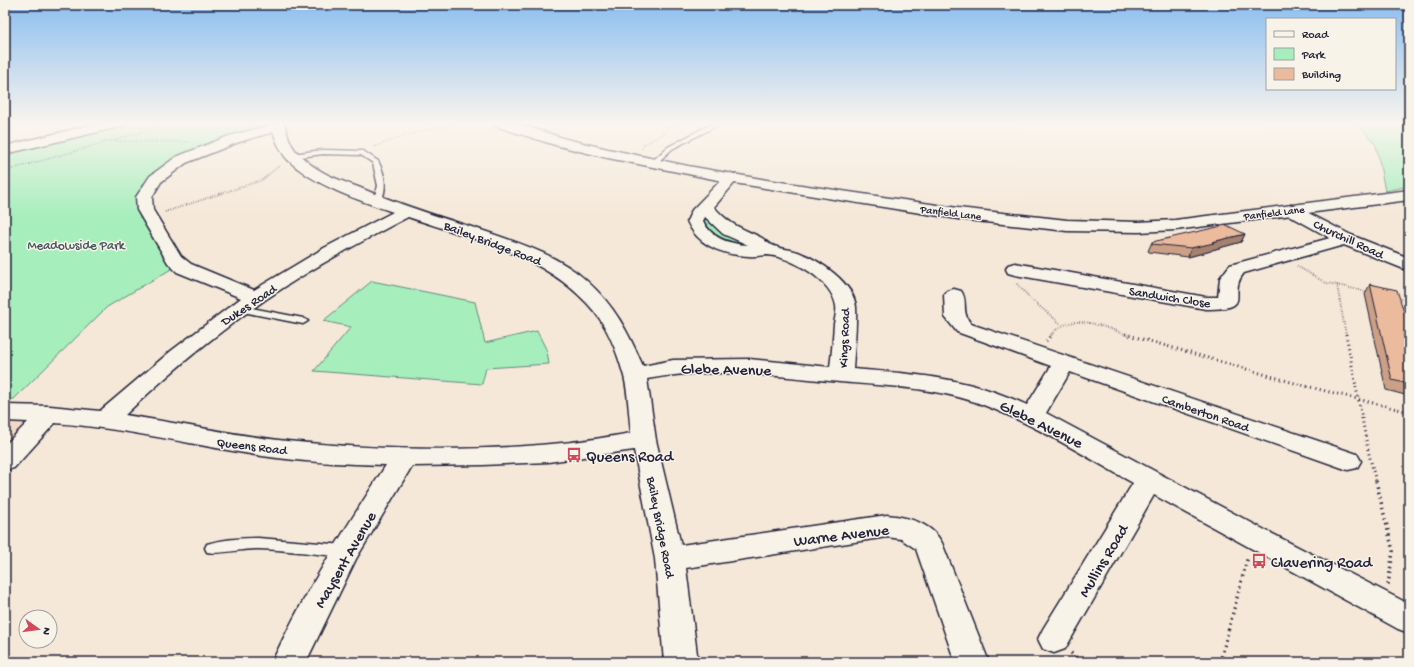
<svg xmlns="http://www.w3.org/2000/svg" width="1414" height="667" font-family="'Gochi Hand',sans-serif">
	<rect width="100%" height="100%" fill="#f5e8d9"/>
	<filter id="ink" filterUnits="userSpaceOnUse"><feTurbulence type="fractalNoise" baseFrequency=".025" numOctaves="2"/><feDisplacementMap in="SourceGraphic" scale="8" xChannelSelector="R" yChannelSelector="G"/><feConvolveMatrix kernelMatrix="1 2 1 2 8 2 1 2 1" color-interpolation-filters="sRGB"/></filter>
	<g filter="url(#ink)">
		<polygon fill="#f2dac7" points="5,422 28,422 5,446"/>
		<g fill="#a6eebc" stroke="#64887c">
			<polygon points="125,123 266,123 266,126 206,147 138,199 159,248 173,268 107,307 14,399 5,400 5,152"/>
			<polygon points="1357,123 1409,123 1409,186 1385,191 1376,145"/>
			<polygon points="703,216 752,243 747,249 706,234 700,217"/>
			<polygon points="372,281 475,302 485,343 537,331 547,351 549,364 486,368 482,384 314,371 351,327 323,321"/>
		</g>
		<g fill="none" stroke-linecap="round" stroke-linejoin="round">
			<defs>
				<g id="service">
					<polygon points="713,123 722,123 672,149 656,164 650,163 668,147"/>
					<path d="M323 150 363 151 378 161C385 174 388 189 380 203H377L373 201 378 186 373 163 361 155 323 154 292 158 289 156 292 154Z"/>
					<polygon points="241,306 303,318 308,321 303,324 238,311 236,309 238,307"/>
					<path d="M258 538 345 545 350 547 352 551 350 555 345 557C316 554 288 550 259 549 245 548 217 555 207 552L205 548 207 544C223 539 241 538 258 538Z"/>
				</g>
				<g id="minor">
					<polygon points="99,123 124,123 123,126 5,154 5,146"/>
					<path d="M270 123H284C287 133 290 146 298 153 314 171 336 179 358 187 398 204 439 217 481 230 518 243 557 254 587 281 615 306 628 332 643 366L673 360 749 359 830 367C832 352 833 338 834 324 835 318 837 311 836 306 832 280 791 257 768 255 762 255 755 257 749 256 723 255 698 246 687 221L692 210 726 175 731 173 736 175 739 178 736 181 714 207C731 226 740 227 762 238 765 240 768 244 772 245 779 249 790 249 798 252 819 260 854 283 856 307 857 327 854 349 853 369 892 372 933 375 972 385 991 390 1009 397 1027 405L1051 366 957 332 945 317 944 295 947 291 954 289 961 291C969 302 960 310 971 324L1357 454 1361 461 1357 468 1348 470 1070 372 1046 413 1263 529 1409 604V633L1398 629 1154 495 1065 649 1054 653 1043 649 1038 639 1043 629 1133 483C1085 456 1038 426 986 406 942 388 887 386 840 382 776 376 711 367 647 379L656 440 681 545 887 515C908 517 932 523 942 543L989 662H955L916 549 901 539 887 537 686 568 698 662H664L655 559 634 450 548 462 483 465 412 466 356 559 306 662H272C304 593 345 529 386 465 345 464 303 462 262 456 193 445 125 428 55 423L14 468 5 470V445L28 422 5 421V405L50 406 100 411 171 351 241 298 177 272 168 263 137 210 136 197 150 176 176 157 229 136 271 125ZM273 132C277 142 281 153 288 160 315 186 358 200 393 212L324 248 254 290 191 264 181 256 153 210 152 197 161 182 186 163 239 142ZM408 217C473 239 547 255 593 310 607 326 617 352 623 373 628 388 629 416 631 433 608 437 585 441 562 443 473 452 375 450 287 441 232 435 179 423 125 415 163 379 202 345 244 315 295 277 351 247 408 217ZM705 217 723 234 748 245C730 244 712 239 703 221Z"/>
					<path d="M1291 205 1297 207 1351 235 1409 258V271L1344 245 1244 273C1226 294 1257 309 1206 309L1015 275 1008 273 1006 269 1008 265 1015 263 1206 297H1218L1220 278 1230 265 1330 238 1285 213 1283 210 1285 207Z"/>
				</g>
				<polygon id="tertiary" points="493,123 516,123 566,139 608,149 688,166 767,180 958,208 1067,220 1139,222 1175,220 1409,190 1409,200 1175,230 1139,232 1067,231 958,219 728,182 608,158 555,145 495,126"/>
			</defs>
			<use href="#service" stroke="#22223b" stroke-width="3"/>
			<use href="#minor" stroke="#22223b" stroke-width="3"/>
			<use href="#tertiary" stroke="#22223b" stroke-width="3"/>
			<g stroke="#22223b" stroke-width="2" stroke-dasharray="0.5 2" stroke-linecap="butt">
				<polyline points="114,140 171,123"/>
				<polyline points="104,141 189,142"/>
				<polyline points="374,147 403,136 454,123"/>
				<polyline points="642,149 644,144 658,137 676,123"/>
				<polyline points="5,171 107,142"/>
				<polyline points="165,212 262,180 281,164"/>
				<polyline points="1297,266 1326,283 1337,285 1346,335"/>
				<polyline points="1017,284 1033,301 1061,324"/>
				<polyline points="1337,285 1368,292"/>
				<polyline points="1396,298 1409,300"/>
				<path d="M1051 335C1072 310 1102 327 1128 335"/>
			</g>
			<g stroke="#22223b" stroke-width="3" stroke-dasharray="1 3.5" stroke-linecap="butt">
				<polyline points="1125,334 1298,384 1409,412"/>
				<polyline points="1346,334 1368,450 1376,482"/>
				<polyline points="1046,341 1052,334"/>
			</g>
			<g stroke="#22223b" stroke-width="3.5" stroke-dasharray="1.5 4" stroke-linecap="butt">
				<polyline points="1376,481 1393,551 1388,585"/>
				<polyline points="1071,653 1082,662"/>
				<polyline points="1220,662 1248,556"/>
			</g>
			<use href="#service" fill="#f7f3e8" fill-rule="evenodd"/>
			<use href="#minor" fill="#f7f3e8" fill-rule="evenodd"/>
			<use href="#tertiary" fill="#f7f3e8" fill-rule="evenodd"/>
		</g>
		<g fill="#cba087" stroke="#22223b">
			<polygon points="1245,234 1241,242 1212,250 1211,251 1188,257 1149,252 1148,251 1152,242"/>
			<polygon points="1370,284 1409,328 1409,396 1386,390 1365,294"/>
		</g>
		<polygon fill="#a5826e" stroke="#22223b" points="1245,234 1241,242 1212,250 1211,251 1188,257 1191,248 1212,242"/>
		<g fill="#ecba9d" stroke="#22223b">
			<polygon points="1226,225 1245,234 1212,242 1214,243 1191,248 1152,244 1152,242"/>
			<polygon points="1370,284 1397,290 1409,328 1409,384 1392,380"/>
		</g>
	</g>
	<linearGradient id="sky" x2="0" y2="1"><stop stop-color="#8bbef0"/><stop offset="0.57" stop-color="#faf5ee"/><stop offset="1" stop-color="#faf5ee" stop-opacity="0"/></linearGradient>
	<rect width="1414" height="217" fill="url(#sky)"/>
	<defs>
		<symbol id="bus-bare" viewBox="-9 -9 18 18"><path d="M-5-6H5V4H4V6H2V4H-2V6H-4V4H-5ZM-3.5-4V0h7V-4ZM-3.5 1.2v1.5H-2V1.2ZM2 1.2v1.5H3.5V1.2Z" fill="#d1495b" stroke="#f7f3e8" stroke-width="2.5" paint-order="stroke"/></symbol>
	</defs>
	<g fill-rule="evenodd">
		<use href="#bus-bare" x="563" y="444" width="22" height="22"/>
		<use href="#bus-bare" x="1248" y="550" width="22" height="22"/>
	</g>
	<g text-anchor="middle" stroke-width="3" stroke-linejoin="round" paint-order="stroke">
		<g font-size="11" fill="#22223b" stroke="#f7f3e8">
			<text transform="translate(951 212) rotate(7)" y="4">Panfield Lane</text>
			<text transform="translate(1274 212) rotate(-7)" y="4">Panfield Lane</text>
		</g>
		<g font-size="13" fill="#22223b" stroke="#f7f3e8">
			<text transform="translate(1349 238) rotate(25)" y="5">Churchill Road</text>
			<text transform="translate(493 242) rotate(21)" y="5">Bailey Bridge Road</text>
			<text transform="translate(1170 296) rotate(9)" y="5">Sandwich Close</text>
			<text transform="translate(248 304) rotate(-34)" y="5">Dukes Road</text>
			<text transform="translate(843 338) rotate(-88)" y="5">Kings Road</text>
			<text transform="translate(1206 412) rotate(19)" y="5">Camberton Road</text>
			<text transform="translate(252 445) rotate(7)" y="5">Queens Road</text>
			<text transform="translate(662 527) rotate(79)" y="5">Bailey Bridge Road</text>
		</g>
		<g font-size="13" fill="#43555b" stroke="#f7f3e8">
			<text x="76" y="249">Meadowside Park</text>
		</g>
		<g font-size="16" fill="#22223b" stroke="#f7f3e8">
			<text transform="translate(726 368) rotate(1)" y="6">Glebe Avenue</text>
			<text transform="translate(1042 423) rotate(26)" y="6">Glebe Avenue</text>
			<text transform="translate(841 534) rotate(-7)" y="6">Warne Avenue</text>
			<text transform="translate(344 559) rotate(-60)" y="6">Maysent Avenue</text>
			<text transform="translate(1102 560) rotate(-59)" y="6">Mullins Road</text>
		</g>
		<g font-size="16" fill="#22223b" stroke="#f7f3e8" text-anchor="start">
			<text x="586" y="461">Queens Road</text>
			<text x="1271" y="567">Clavering Road</text>
		</g>
	</g>
	<rect width="1414" height="667" fill="none" stroke="#f7f3e8" stroke-width="20"/>
	<rect x="10" y="10" width="1394" height="647" fill="none" stroke="#22223b" stroke-width="1.5" filter="url(#ink)"/>
	<rect x="1266" y="18" width="130" height="72" fill="#f7f3e8" stroke="#a29fa3"/>
	<rect x="1274" y="31" width="20" height="6" fill="#f7f3e8" stroke="#a29fa3"/>
	<text x="1302" y="38" font-size="12" fill="#22223b">Road</text>
	<rect x="1274" y="48" width="20" height="12" fill="#a6eebc" stroke="#a29fa3"/>
	<text x="1302" y="58" font-size="12" fill="#22223b">Park</text>
	<rect x="1274" y="68" width="20" height="12" fill="#ecba9d" stroke="#a29fa3"/>
	<text x="1302" y="78" font-size="12" fill="#22223b">Building</text>
	<g transform="translate(38 629) rotate(104)"><circle r="19" fill="#f7f3e8" stroke="#a29fa3"/>
	<path d="M0-3L7 15L0 10L-7 15Z" fill="#d1495b"/>
	<text y="-6" font-size="11" font-weight="bold" text-anchor="middle" fill="#22223b">N</text>
	</g>
</svg>
